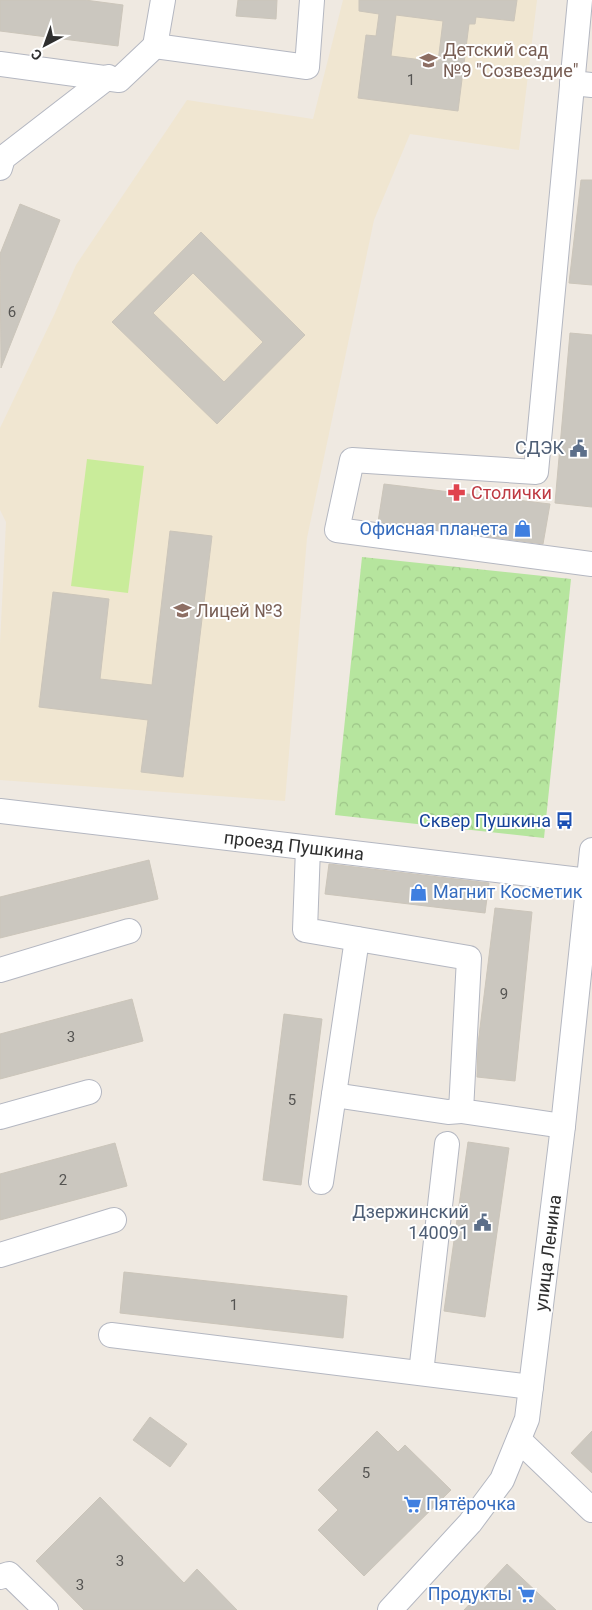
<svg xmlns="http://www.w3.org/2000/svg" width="592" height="1610" font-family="Roboto,sans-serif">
	<defs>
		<pattern id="forest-crowns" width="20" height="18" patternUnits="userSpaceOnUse" patternTransform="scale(1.25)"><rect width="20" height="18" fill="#b6e59e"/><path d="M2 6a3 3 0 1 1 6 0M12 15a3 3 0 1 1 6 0" fill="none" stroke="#9dc588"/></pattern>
	</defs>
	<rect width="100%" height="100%" fill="#efe9e1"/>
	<polygon fill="#f0e6d1" points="343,0 537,0 519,150 410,134 374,220 307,538 285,801 0,780 0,644 6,522 0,510 0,428 55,313 76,265 187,100 313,119"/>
	<polygon fill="url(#forest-crowns)" points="362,557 571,579 544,838 335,815"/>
	<polygon fill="#c9ec9a" points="87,459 144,466 128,593 71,586"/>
	<g fill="#cbc7bf" stroke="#cbc5ba" fill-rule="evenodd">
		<polygon points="0,0 85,0 123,5 118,46 0,31"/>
		<polygon points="238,0 277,0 276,19 236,16"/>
		<path d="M359 0H517L514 21 476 17 475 24H469L458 111 358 98 366 35 376 36 379 14 359 11ZM396 15 443 21 438 62 391 56Z"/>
		<polygon points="581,180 592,180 592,285 569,283"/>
		<polygon points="20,204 60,220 1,368 0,254"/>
		<path d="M201 232 305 335 217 424 112 322ZM193 273 263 342 224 382 153 313Z"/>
		<polygon points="570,333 592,335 592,507 555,503"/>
		<polygon points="384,484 550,504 543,544 378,522"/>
		<polygon points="170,531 212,536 183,777 141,772 148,720 39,707 53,592 109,599 100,679 152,685"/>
		<polygon points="149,860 158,899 0,938 0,897"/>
		<polygon points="329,864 489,883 485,913 325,894"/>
		<polygon points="495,908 532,912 515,1081 477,1077 478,1044"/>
		<polygon points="132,999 143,1041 0,1079 0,1034"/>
		<polygon points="284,1014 322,1019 301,1185 263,1180"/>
		<polygon points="468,1142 509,1148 485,1317 444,1311"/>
		<polygon points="115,1143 127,1186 0,1220 0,1174"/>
		<polygon points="124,1272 347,1296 343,1338 120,1313"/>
		<polygon points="150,1417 187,1444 170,1467 133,1440"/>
		<polygon points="377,1431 398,1452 405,1445 451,1490 364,1576 318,1530 338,1510 318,1490"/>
		<polygon points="592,1431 592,1473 571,1453"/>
		<polygon points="100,1497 184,1583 197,1569 237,1610 84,1610 36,1561"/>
		<polygon points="507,1564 556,1610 464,1610"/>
	</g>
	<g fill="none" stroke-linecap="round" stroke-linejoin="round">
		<defs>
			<g id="minor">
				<polyline points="163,0 155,46 307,67 312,0"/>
				<polyline points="580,0 536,472 352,460 337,530 592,564"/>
				<polyline points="0,64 119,80 155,46"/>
				<polyline points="572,83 592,85"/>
				<polyline points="0,168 3,158 108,77"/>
				<polyline points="0,811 589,881"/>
				<polyline points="308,848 305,930 469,958 461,1111 563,1126"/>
				<polyline points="0,970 129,931"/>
				<polyline points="334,1095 448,1112 461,1111"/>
				<polyline points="0,1117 89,1092"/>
				<polyline points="321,1182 357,939"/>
				<polyline points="0,1255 114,1220"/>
				<polyline points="111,1335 531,1387"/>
				<polyline points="421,1373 447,1144"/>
				<polyline points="519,1440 592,1510"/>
				<polyline points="0,1577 9,1574 46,1610"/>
				<polyline points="390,1610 470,1523 502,1480 527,1419 563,1126 592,850"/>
			</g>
		</defs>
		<use href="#minor" stroke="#b4b7c1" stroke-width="26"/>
		<use href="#minor" stroke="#fff" stroke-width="24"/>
	</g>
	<defs>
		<symbol id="school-bare" viewBox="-9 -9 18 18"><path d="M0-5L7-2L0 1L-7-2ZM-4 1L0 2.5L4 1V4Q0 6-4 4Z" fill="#8d6e63" stroke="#fff" stroke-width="2.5" paint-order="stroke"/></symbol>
		<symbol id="civic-bare" viewBox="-9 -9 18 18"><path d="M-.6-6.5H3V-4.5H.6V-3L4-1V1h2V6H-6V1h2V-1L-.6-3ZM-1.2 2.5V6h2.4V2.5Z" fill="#5c6f8a" stroke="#fff" stroke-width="2.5" paint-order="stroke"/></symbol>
		<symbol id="pharmacy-bare" viewBox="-9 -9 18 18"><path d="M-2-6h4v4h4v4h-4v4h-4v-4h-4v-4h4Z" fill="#e0444e" stroke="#fff" stroke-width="2.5" paint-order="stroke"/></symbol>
		<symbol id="shop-bare" viewBox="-9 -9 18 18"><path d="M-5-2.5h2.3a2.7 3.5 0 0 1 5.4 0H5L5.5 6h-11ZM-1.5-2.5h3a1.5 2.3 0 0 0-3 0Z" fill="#3f7fe0" stroke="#fff" stroke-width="2.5" paint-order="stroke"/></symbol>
		<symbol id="bus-bare" viewBox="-9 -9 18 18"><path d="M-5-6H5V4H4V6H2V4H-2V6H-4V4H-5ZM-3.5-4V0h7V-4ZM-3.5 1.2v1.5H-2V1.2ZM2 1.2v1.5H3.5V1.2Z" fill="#1a4fb4" stroke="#fff" stroke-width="2.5" paint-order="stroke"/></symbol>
		<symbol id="supermarket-bare" viewBox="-9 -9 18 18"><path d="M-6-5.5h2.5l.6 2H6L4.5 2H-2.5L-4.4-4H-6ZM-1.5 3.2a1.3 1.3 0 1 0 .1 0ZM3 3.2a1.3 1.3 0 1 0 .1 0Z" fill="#3f7fe0" stroke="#fff" stroke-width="2.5" paint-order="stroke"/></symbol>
	</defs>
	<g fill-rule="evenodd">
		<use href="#school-bare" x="416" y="48" width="25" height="25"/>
		<use href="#civic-bare" x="566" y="436" width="25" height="25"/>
		<use href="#pharmacy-bare" x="444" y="480" width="25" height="25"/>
		<use href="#shop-bare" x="510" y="516" width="25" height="25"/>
		<use href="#school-bare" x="170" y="598" width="25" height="25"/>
		<use href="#bus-bare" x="552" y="808" width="25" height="25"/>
		<use href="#shop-bare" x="406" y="880" width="25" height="25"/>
		<use href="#civic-bare" x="470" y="1210" width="25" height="25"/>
		<use href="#supermarket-bare" x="400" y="1492" width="25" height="25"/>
		<use href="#supermarket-bare" x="514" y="1582" width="25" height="25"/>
	</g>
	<g text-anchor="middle" stroke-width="4" stroke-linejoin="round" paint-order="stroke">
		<g font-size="15" fill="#555452">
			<text x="411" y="85">1</text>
			<text x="12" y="317">6</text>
			<text x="504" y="999">9</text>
			<text x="71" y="1042">3</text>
			<text x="292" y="1105">5</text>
			<text x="63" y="1185">2</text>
			<text x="234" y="1310">1</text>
			<text x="366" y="1478">5</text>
			<text x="120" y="1566">3</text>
			<text x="80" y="1590">3</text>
		</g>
		<g font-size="18" fill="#785e54" stroke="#fff" text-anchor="start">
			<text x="443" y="56">Детский сад<tspan x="443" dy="21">№9 "Созвездие"</tspan></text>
			<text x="196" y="617">Лицей №3</text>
		</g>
		<g font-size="18" fill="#4e5e75" stroke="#fff" text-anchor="end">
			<text x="564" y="454">СДЭК</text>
			<text x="469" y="1218">Дзержинский<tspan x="469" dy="21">140091</tspan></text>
		</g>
		<g font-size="18" fill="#be3a42" stroke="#fff" text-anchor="start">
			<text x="471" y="499">Столички</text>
		</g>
		<g font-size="18" fill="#366cbe" stroke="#fff" text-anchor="end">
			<text x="508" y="535">Офисная планета</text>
			<text x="433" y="898" text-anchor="start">Магнит Косметик</text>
			<text x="426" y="1510" text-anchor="start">Пятёрочка</text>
			<text x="512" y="1600">Продукты</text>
		</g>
		<g font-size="18" fill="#164399" stroke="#fff" text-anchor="end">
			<text x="551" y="827">Сквер Пушкина</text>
		</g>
		<g font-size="18" fill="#2e2e2e" stroke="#fff">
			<text transform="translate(294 846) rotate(7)" y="6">проезд Пушкина</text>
			<text transform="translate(548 1253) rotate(-83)" y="6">улица Ленина</text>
		</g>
	</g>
	<g transform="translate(45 45) rotate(221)" stroke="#ffffff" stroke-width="4" paint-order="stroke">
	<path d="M0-4L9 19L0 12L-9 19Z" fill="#2e2e2e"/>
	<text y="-8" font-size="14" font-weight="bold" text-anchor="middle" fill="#2e2e2e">С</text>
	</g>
</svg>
